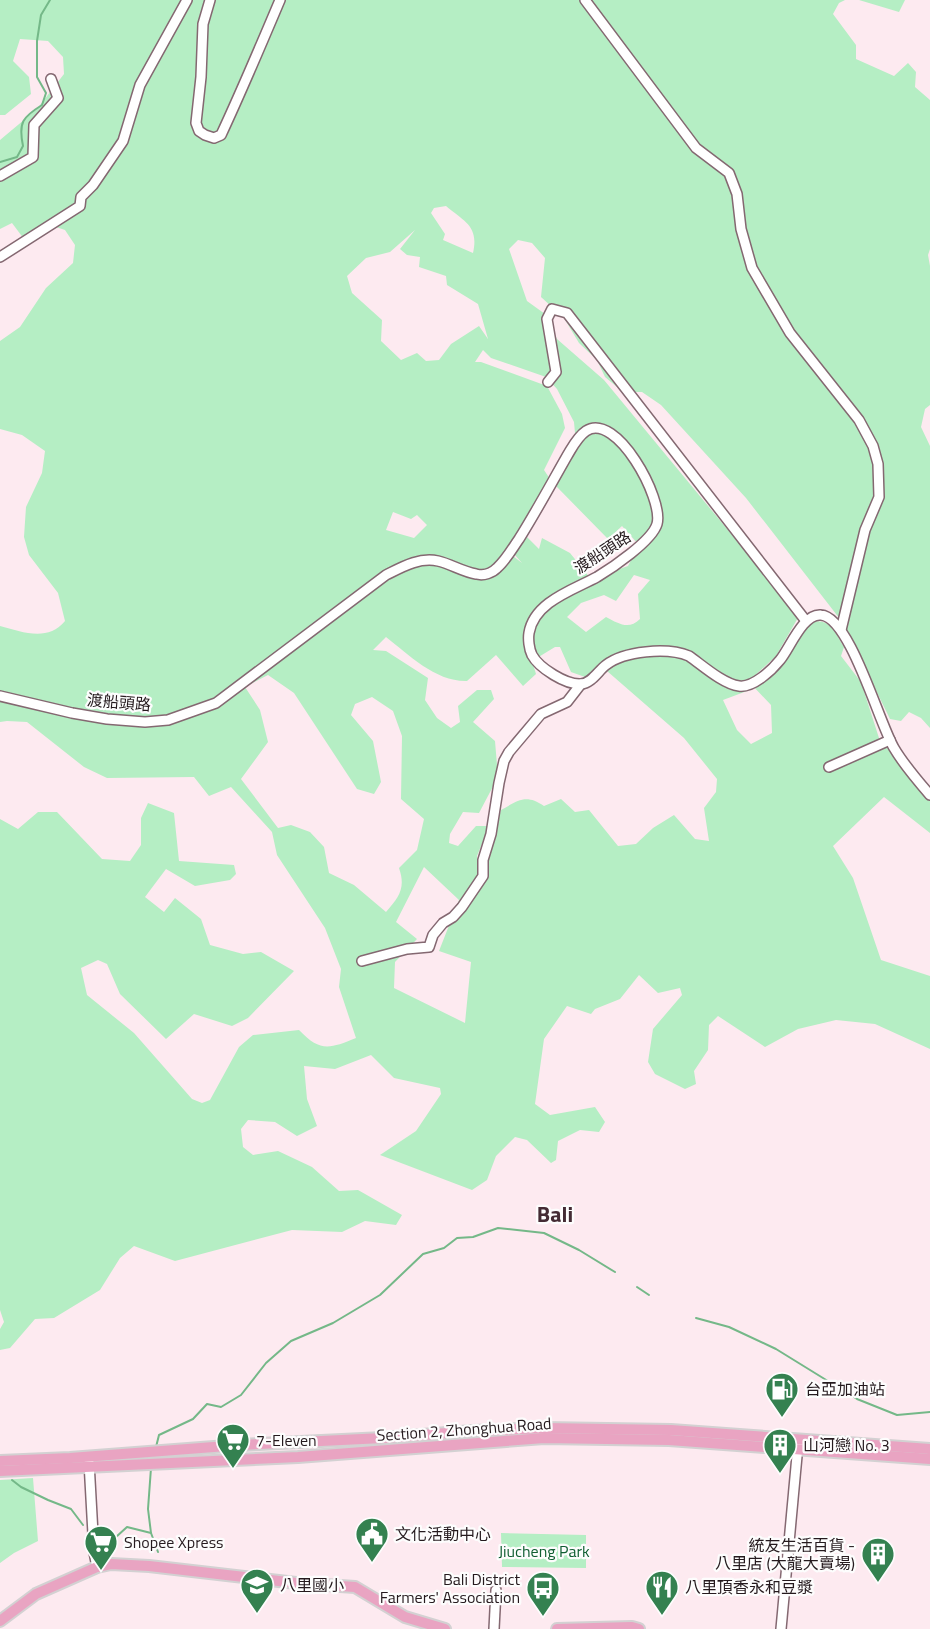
<svg xmlns="http://www.w3.org/2000/svg" width="930" height="1629" font-family="'Titillium Web','Noto Sans TC',sans-serif">
	<rect width="100%" height="100%" fill="#fdeaf0"/>
	<g fill="#b5eec4" fill-rule="evenodd">
		<path d="M0 0H845L839 3 833 14 856 45V59L894 76 908 63 916 72 915 87 930 100V249L928 255 930 266V405L925 409 921 427 930 446V728L921 718 909 712 901 721 890 719 843 623 746 498 661 405 642 392H623L605 377 597 360 579 343 564 318 541 297 545 258 532 243 518 240 509 249 527 301 545 314 557 339 604 380 799 616 776 656 751 679 747 691 723 700 737 730 751 744 772 733 771 705 752 685 810 622C831 618 834 631 844 647L841 656 861 682 879 738 930 799V833L884 797 833 846 853 878 881 960 930 976V1049L875 1024 836 1020 798 1029 765 1047 718 1016 709 1025 708 1050 694 1071 696 1084 685 1089 655 1074 648 1062 653 1029 682 995 680 988 658 993 639 975 620 999 595 1009 591 1014 567 1006 544 1039 535 1104 550 1115 595 1107 605 1122 599 1132 580 1130 558 1141 556 1160 551 1163 527 1140 515 1137 496 1156 487 1180 472 1190 380 1155 416 1131 441 1094 440 1088 394 1078 371 1055 335 1069 304 1066 307 1099 317 1126 297 1136 275 1122 248 1120 241 1129 243 1147 253 1155 278 1151 312 1167 339 1191 358 1190 402 1215 396 1225 365 1221 342 1232 292 1230 175 1261 134 1246 120 1258 100 1290 54 1318 35 1319 10 1348 0 1350V1329L4 1322 0 1310V819L18 829 38 812H57L102 859 130 861 141 845V818L148 803 174 813 179 861 234 865 236 874 230 880 195 886 166 869 145 897 164 912 175 898 201 919 210 945 243 954 261 952 294 971 248 1018 232 1026 194 1014 166 1039 120 994 107 964 98 960 81 968 87 995 134 1033 192 1099 202 1103 210 1100 239 1047 253 1035 299 1030C320 1052 329 1049 356 1038L339 987 341 969 325 928 277 855 272 832 231 787 209 796 194 777 107 778 84 767 27 722 7 721 0 722V626C22 632 48 642 65 621L58 593 29 555 24 537 26 507 42 473 45 451 22 435 0 429V341L20 327 46 288 73 263 75 245 65 230 56 227 34 241 24 239 12 223 0 229V140L37 109 64 74 63 57 48 41 20 39 13 61 29 77 31 94 5 115H0ZM446 206C465 222 479 226 473 253L443 240 445 234 431 213 434 208ZM415 230 400 249 407 255 420 257 419 267 446 276 447 285 478 304 488 339 479 326 451 344 439 360 426 361 417 353 401 360 381 341 382 320 352 293 347 276 366 258 390 252ZM483 350 491 358 546 377 557 389 574 422 576 444 556 486 608 539 622 526 639 545 628 566 591 579 570 553 542 538 539 549 527 537 514 554 522 563 508 552 550 479 544 470 565 428 562 414 547 386 481 362H475ZM393 512 411 519 417 515 427 525 414 538 386 530ZM634 575 650 580 638 594 640 619C629 630 619 624 606 617L586 632 567 617 581 603 604 595 616 601ZM386 637C409 655 436 682 467 681L496 655 523 686 536 674 532 661 555 647H560L571 672 585 677 607 671 684 738 717 779 716 792 704 808 709 841 695 839 674 815 653 828 636 844 618 846 589 810 575 812 561 799 544 806C526 794 519 800 501 810L483 870H477V856L489 826H476L458 846 449 843 450 834 463 812 479 813 498 777 495 741 473 722 494 699 491 690H477L458 706 460 722 451 728 437 718 425 700 428 678 386 651 373 650ZM268 675 294 693 357 789 374 794 381 782 373 741 351 715 355 704 372 697 393 711 402 736 401 799 424 819 417 850 399 868C406 888 399 897 386 912L354 885 329 873 324 847 310 832 291 825 278 828 241 779 268 742 260 710 245 687ZM424 867 459 900 439 951 471 962 465 1023 394 988 395 962 417 939 396 922Z"/>
		<polygon points="859,0 905,0 899,12"/>
		<polygon points="33,1478 38,1541 14,1553 0,1563 0,1480"/>
		<polygon points="501,1533 586,1535 586,1568 502,1567"/>
	</g>
	<g fill="none" stroke-linecap="round" stroke-linejoin="round">
		<g stroke="#74b888" stroke-width="2">
			<path d="M0 162 17 157 23 146C18 122 23 117 42 105L46 93 37 77V41L41 15 50 0"/>
			<polyline points="637,1287 649,1295"/>
			<polyline points="696,1318 729,1327 776,1349 857,1399 897,1415 930,1412"/>
			<polyline points="156,1447 159,1435 193,1419 207,1404 221,1407 241,1395 266,1363 291,1341 333,1323 380,1295 423,1254 444,1248 457,1238 473,1237 498,1228 544,1233 579,1250 615,1272"/>
			<polyline points="151,1468 148,1509 151,1533"/>
			<polyline points="12,1480 21,1487 48,1500 71,1509 83,1525"/>
			<polyline points="103,1537 116,1537 127,1527 151,1533 158,1552"/>
		</g>
		<defs>
			<g id="minor">
				<path d="M210 0 203 24 201 77 196 123 199 131 205 135 214 138 221 135C242 90 261 45 280 0"/>
				<polyline points="585,0 696,148 729,173 737,194 741,229 752,268 790,333 859,420 873,446 878,464 879,497 865,530 841,630"/>
				<polyline points="0,176 33,157 34,125 58,98 51,79"/>
				<polyline points="0,257 80,206 81,197 93,185 123,141 140,85 187,0"/>
				<polyline points="548,382 556,372 547,319 552,309 567,313 806,621"/>
				<path d="M0 696 72 713 107 719 145 722 168 720 216 703 386 575C402 567 419 557 438 561 451 564 463 572 476 574 484 576 492 573 497 568 506 560 512 549 519 539 536 512 551 484 567 456 572 448 577 437 586 431 616 411 664 499 657 524 652 541 612 568 597 577 573 590 534 602 529 633 528 639 529 649 532 655 539 668 566 685 581 684 592 683 598 671 606 665 624 651 667 647 689 656 702 665 723 684 739 686 753 688 772 670 780 660 790 648 803 613 821 615 850 617 879 723 894 748 904 765 917 780 930 795"/>
				<polyline points="829,767 890,740"/>
				<polyline points="362,961 407,949 429,947 433,935 443,923 453,917 462,907 483,876 483,860 491,834 499,783 504,761 509,752 541,714 567,702 581,684"/>
				<polyline points="89,1462 94,1552 97,1567"/>
				<polyline points="494,1629 496,1590"/>
				<polyline points="781,1629 798,1445"/>
			</g>
			<g id="major">
				<polyline points="0,1461 70,1458 240,1445 383,1438 473,1431 543,1428 671,1430 930,1449"/>
				<polyline points="0,1471 298,1457 544,1438 669,1440 930,1459"/>
				<polyline points="0,1621 36,1594 97,1567 111,1564 149,1566 296,1583 355,1587 405,1617 445,1629"/>
				<polyline points="557,1629 632,1627 639,1629"/>
			</g>
		</defs>
		<use href="#minor" stroke="#846871" stroke-width="12"/>
		<use href="#major" stroke="#d3d1d2" stroke-width="14"/>
		<use href="#minor" stroke="#fff" stroke-width="9"/>
		<use href="#major" stroke="#e9a4c2" stroke-width="10"/>
	</g>
	<defs>
		<symbol id="fuel-pin" viewBox="-11 -11 22 30"><path d="M0 17L-7.5 6A9.5 9.5 0 1 1 7.5 6Z" fill="#348150" stroke="#fdfdfd"/><path d="M-5.5-6h7V0h2V4h1.3V-2.5L3-4.5l.8-.8L6-3V5H2.5V1h-1V6h-7ZM-4.2-4.7v3.2H.2V-4.7Z" fill="#fff"/></symbol>
		<symbol id="supermarket-pin" viewBox="-11 -11 22 30"><path d="M0 17L-7.5 6A9.5 9.5 0 1 1 7.5 6Z" fill="#348150" stroke="#fdfdfd"/><path d="M-6-5.5h2.5l.6 2H6L4.5 2H-2.5L-4.4-4H-6ZM-1.5 3.2a1.3 1.3 0 1 0 .1 0ZM3 3.2a1.3 1.3 0 1 0 .1 0Z" fill="#fff"/></symbol>
		<symbol id="building-pin" viewBox="-11 -11 22 30"><path d="M0 17L-7.5 6A9.5 9.5 0 1 1 7.5 6Z" fill="#348150" stroke="#fdfdfd"/><path d="M-4-6H4V6H1V3H-1V6H-4ZM-2.5-4.3h1.7v1.8h-1.7ZM.8-4.3h1.7v1.8H.8ZM-2.5-1h1.7V.8h-1.7ZM.8-1h1.7V.8H.8Z" fill="#fff"/></symbol>
		<symbol id="civic-pin" viewBox="-11 -11 22 30"><path d="M0 17L-7.5 6A9.5 9.5 0 1 1 7.5 6Z" fill="#348150" stroke="#fdfdfd"/><path d="M-.6-6.5H3V-4.5H.6V-3L4-1V1h2V6H-6V1h2V-1L-.6-3ZM-1.2 2.5V6h2.4V2.5Z" fill="#fff"/></symbol>
		<symbol id="school-pin" viewBox="-11 -11 22 30"><path d="M0 17L-7.5 6A9.5 9.5 0 1 1 7.5 6Z" fill="#348150" stroke="#fdfdfd"/><path d="M0-5L7-2L0 1L-7-2ZM-4 1L0 2.5L4 1V4Q0 6-4 4Z" fill="#fff"/></symbol>
		<symbol id="restaurant-pin" viewBox="-11 -11 22 30"><path d="M0 17L-7.5 6A9.5 9.5 0 1 1 7.5 6Z" fill="#348150" stroke="#fdfdfd"/><path d="M-5-6h1v4h1v-4h1v4h1v-4h1v5L-1.5 .5V6h-2V.5L-5-1ZM5-6V6H3V1.5H1.5Q1.5-4 5-6Z" fill="#fff"/></symbol>
		<symbol id="bus-pin" viewBox="-11 -11 22 30"><path d="M0 17L-7.5 6A9.5 9.5 0 1 1 7.5 6Z" fill="#348150" stroke="#fdfdfd"/><path d="M-5-6H5V4H4V6H2V4H-2V6H-4V4H-5ZM-3.5-4V0h7V-4ZM-3.5 1.2v1.5H-2V1.2ZM2 1.2v1.5H3.5V1.2Z" fill="#fff"/></symbol>
	</defs>
	<g fill-rule="evenodd">
		<use href="#fuel-pin" x="763" y="1370" width="38" height="52"/>
		<use href="#supermarket-pin" x="214" y="1421" width="38" height="52"/>
		<use href="#building-pin" x="761" y="1426" width="38" height="52"/>
		<use href="#civic-pin" x="353" y="1515" width="38" height="52"/>
		<use href="#supermarket-pin" x="82" y="1523" width="38" height="52"/>
		<use href="#building-pin" x="859" y="1535" width="38" height="52"/>
		<use href="#school-pin" x="238" y="1566" width="38" height="52"/>
		<use href="#restaurant-pin" x="643" y="1568" width="38" height="52"/>
		<use href="#bus-pin" x="524" y="1569" width="38" height="52"/>
	</g>
	<g text-anchor="middle" stroke-width="4.5" stroke-linejoin="round" paint-order="stroke">
		<g font-size="16" fill="#251a1e" stroke="#fdfdfd">
			<text transform="translate(602 552) rotate(-33)" y="6">渡船頭路</text>
			<text transform="translate(119 702) rotate(5)" y="6">渡船頭路</text>
			<text transform="translate(464 1429) rotate(-4)" y="6">Section 2, Zhonghua Road</text>
		</g>
		<g font-size="16" fill="#251a1e" stroke="#fdfdfd" text-anchor="start">
			<text x="805" y="1395">台亞加油站</text>
			<text x="256" y="1446">7-Eleven</text>
			<text x="803" y="1451">山河戀 No. 3</text>
			<text x="395" y="1540">文化活動中心</text>
			<text x="124" y="1548">Shopee Xpress</text>
			<text x="855" y="1551" text-anchor="end">統友生活百貨 -<tspan x="855" dy="18">八里店 (大龍大賣場)</tspan></text>
			<text x="520" y="1585" text-anchor="end">Bali District<tspan x="520" dy="18">Farmers' Association</tspan></text>
			<text x="280" y="1591">八里國小</text>
			<text x="685" y="1593">八里頂香永和豆漿</text>
		</g>
		<g font-size="16" fill="#105e32" stroke="#fdfdfd">
			<text x="544" y="1557">Jiucheng Park</text>
		</g>
		<g font-size="22" font-weight="bold" fill="#442b34" stroke="#fdfdfd">
			<text x="555" y="1222">Bali</text>
		</g>
	</g>
</svg>
